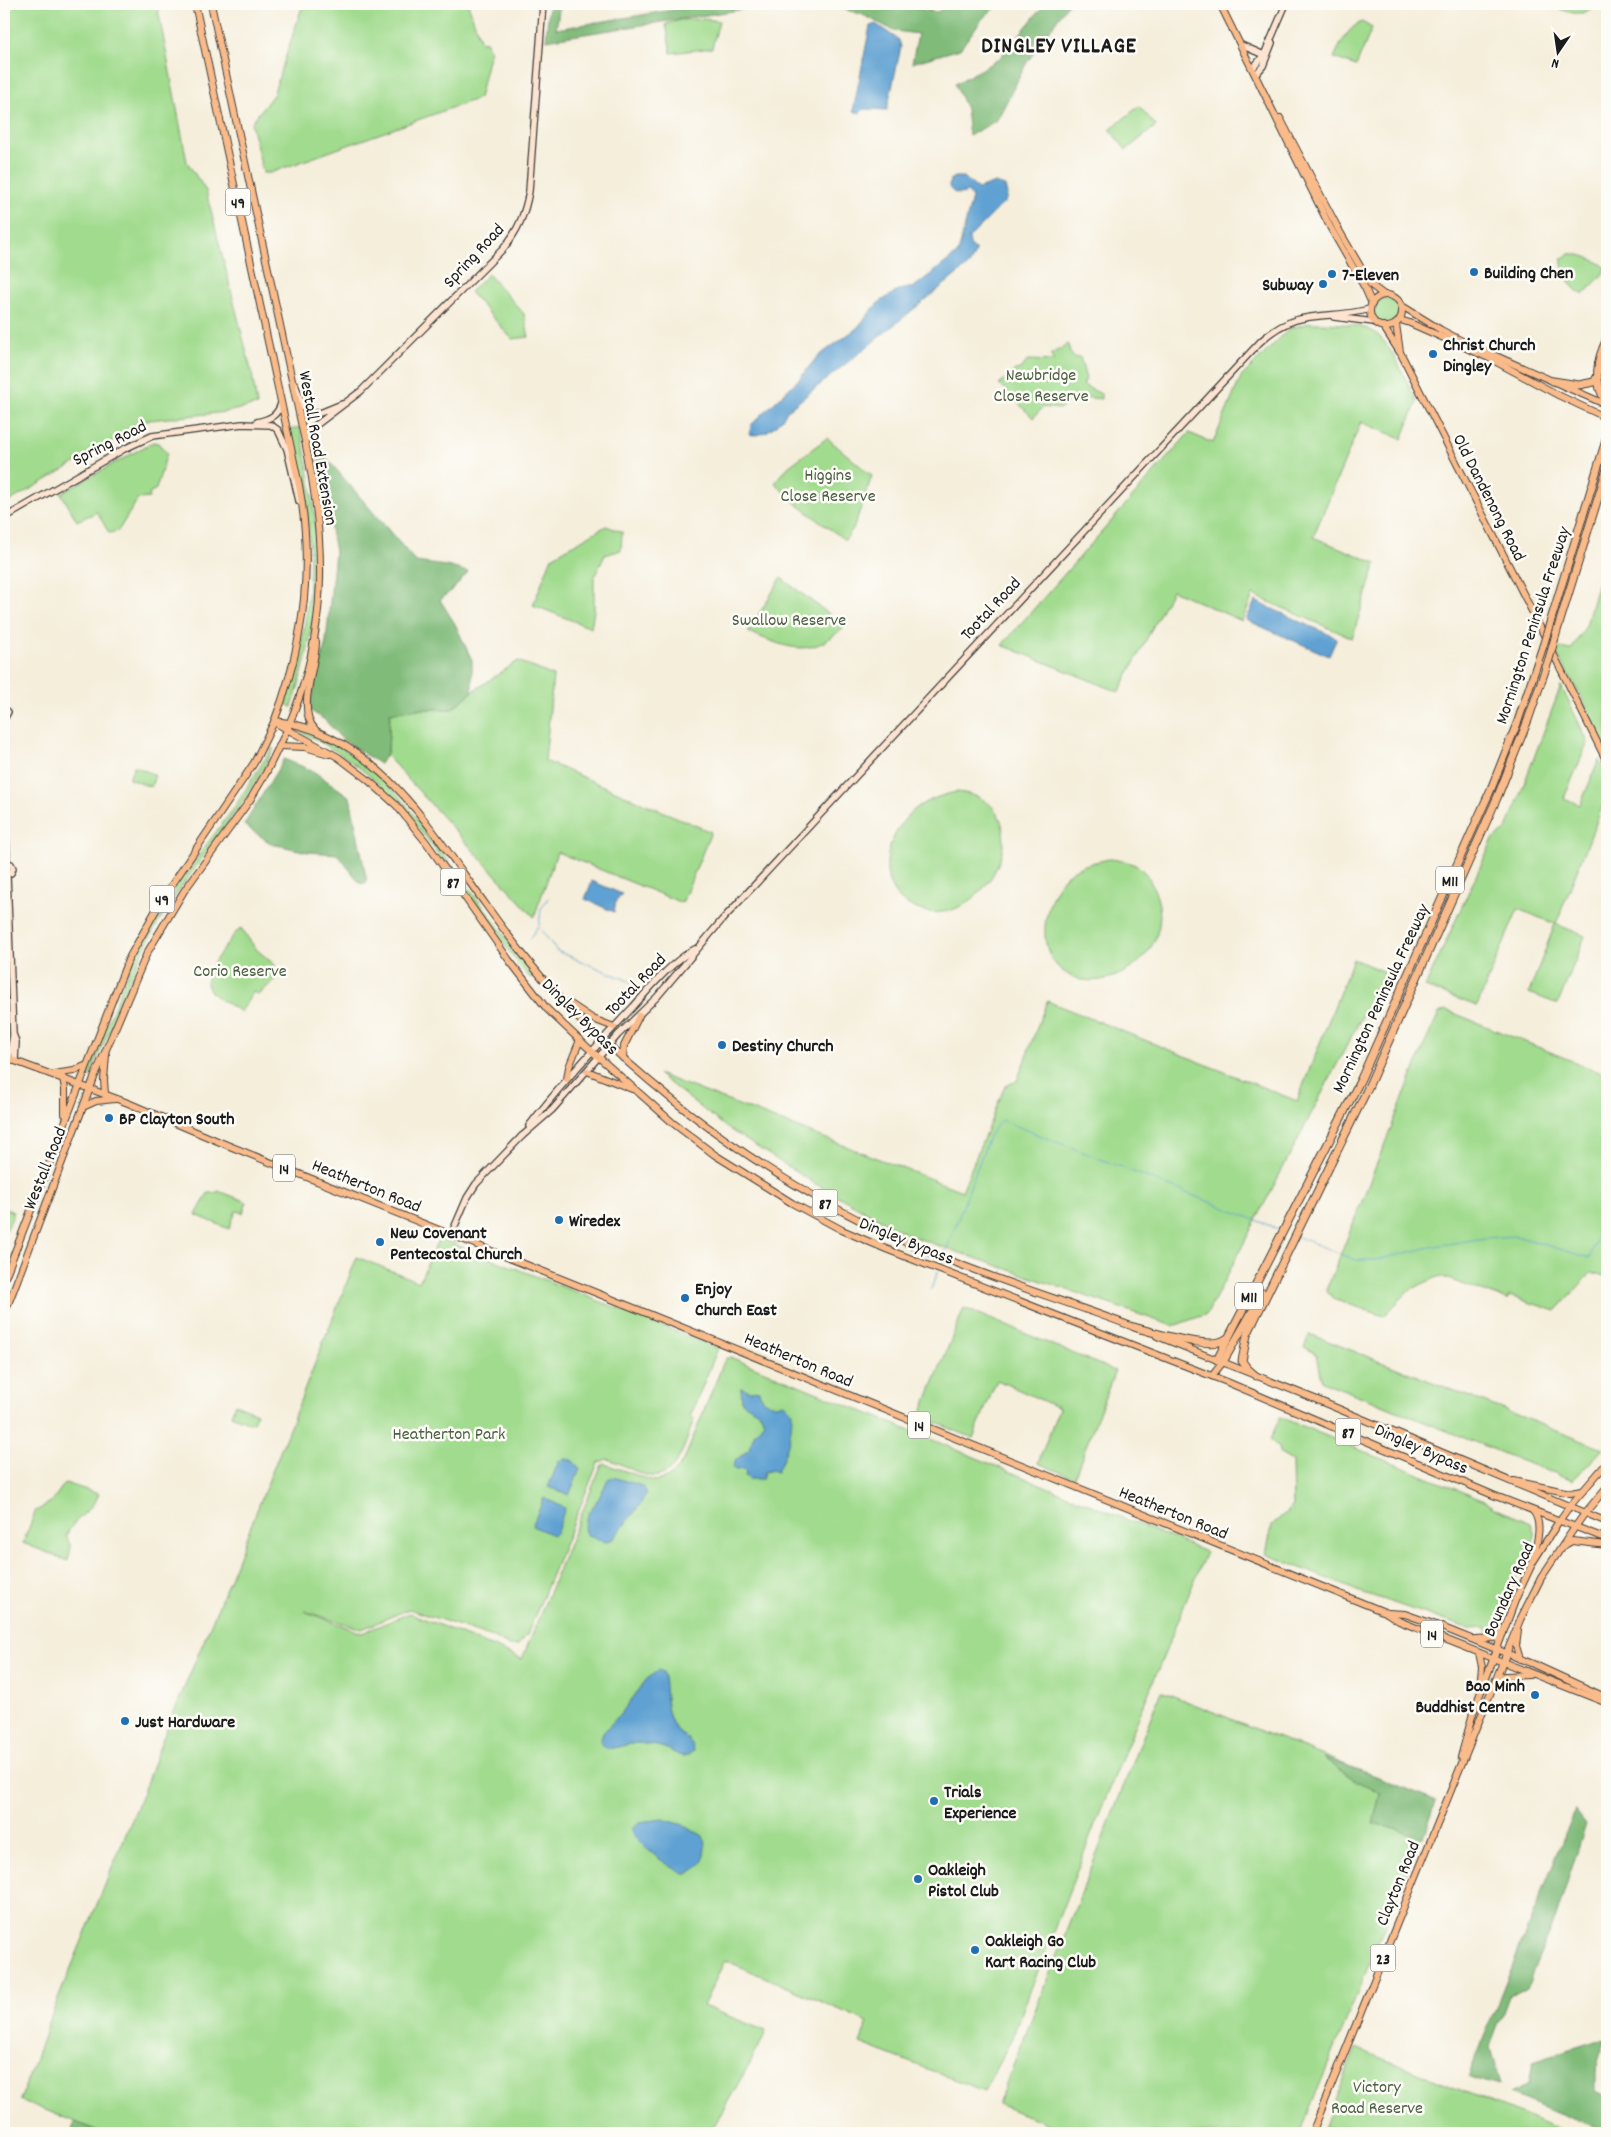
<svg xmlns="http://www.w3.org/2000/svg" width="1611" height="2137" font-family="Dekko,sans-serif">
	<rect width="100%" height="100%" fill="#fdfcf7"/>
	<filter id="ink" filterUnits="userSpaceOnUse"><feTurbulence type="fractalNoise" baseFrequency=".02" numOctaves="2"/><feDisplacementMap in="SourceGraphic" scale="10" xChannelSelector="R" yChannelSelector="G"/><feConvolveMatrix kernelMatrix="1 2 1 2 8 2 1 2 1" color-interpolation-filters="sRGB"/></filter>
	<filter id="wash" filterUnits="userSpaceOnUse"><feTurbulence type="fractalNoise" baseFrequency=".0096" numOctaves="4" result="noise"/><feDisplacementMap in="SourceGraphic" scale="20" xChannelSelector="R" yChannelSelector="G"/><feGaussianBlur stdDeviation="1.12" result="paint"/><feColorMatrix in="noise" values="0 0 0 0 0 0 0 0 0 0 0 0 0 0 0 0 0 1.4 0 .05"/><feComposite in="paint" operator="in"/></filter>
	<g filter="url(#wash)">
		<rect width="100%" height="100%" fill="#f5eedb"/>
		<g fill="#a1db8e" stroke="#5e7c55">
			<polygon points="4,4 157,4 187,162 206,191 252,374 257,405 226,412 149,420 5,504 4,503"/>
			<polygon points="303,4 468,4 481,42 486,41 490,51 479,98 270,173 263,173 251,123 273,95"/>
			<polygon points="1543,4 1607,4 1607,8 1595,6 1584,13 1573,13"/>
			<polygon points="703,19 719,21 712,48 671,53 666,24 680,20"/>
			<path d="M1362 22 1372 28 1356 66 1334 58C1339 46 1349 26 1362 22Z"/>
			<polygon points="1139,106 1156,126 1126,150 1110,130"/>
			<path d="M1570 254C1579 253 1599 261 1605 267L1603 274 1584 294C1573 293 1560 269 1562 258Z"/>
			<polygon points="488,274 524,314 529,337 512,339 470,292"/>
			<circle cx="1387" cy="311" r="13"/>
			<path d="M1309 323C1326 323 1360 323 1374 332 1393 345 1406 382 1417 402L1402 439 1361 422 1313 537 1376 563 1352 638 1253 595 1242 621 1172 590 1119 692 1002 645 1189 433 1213 443 1241 377 1289 329Z"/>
			<polygon points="1068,344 1070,353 1075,358 1080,357 1086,379 1083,385 1101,394 1101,399 1075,396 1059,409 1043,407 1033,418 999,384 1015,370 1021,369 1028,360 1054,361 1050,355"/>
			<path d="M300 427C322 529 325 607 292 707L286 704C304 644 314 586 308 523 304 492 296 461 289 430Z"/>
			<polygon points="827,438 872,476 854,527 845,540 794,502 775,483 788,467"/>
			<polygon points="153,442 158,443 167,453 156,489 150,493 149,498 138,499 118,531 109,533 97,512 77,521 61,493"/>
			<polygon points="606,526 622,532 621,550 605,555 594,578 594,610 591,628 533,605 552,557"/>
			<polygon points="1607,548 1607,751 1577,689 1557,655 1559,648 1571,650 1586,626"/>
			<path d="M781 578 845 626C809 660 789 648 748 632Z"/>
			<polygon points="518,661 553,676 545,761 711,832 682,903 557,852 534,917 386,755 388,751 390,713 417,709 452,709 472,692"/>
			<polygon points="1561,686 1588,742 1564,798 1580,805 1599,760 1607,777 1607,795 1556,924 1585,936 1558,1004 1529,993 1555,924 1518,909 1477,1006 1425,987 1493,839 1507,829"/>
			<path d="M301 728C339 740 374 771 401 798L520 956 533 976 530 978 522 969C498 936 474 903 450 870 405 809 371 764 300 732Z"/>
			<path d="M272 748 274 749C244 809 199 857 164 913 144 945 130 978 117 1013 109 1034 98 1054 90 1076H86L139 946 171 892 234 808Z"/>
			<polygon points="134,766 155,775 151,787 129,779"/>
			<path d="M956 792C1054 800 982 949 907 904 869 881 891 823 921 805 932 798 944 795 956 792Z"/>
			<path d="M1110 859C1118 860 1128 861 1135 865 1143 868 1149 878 1152 885 1174 927 1147 973 1100 980 1087 982 1076 980 1064 972 1035 952 1043 905 1062 880 1074 866 1093 862 1110 859Z"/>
			<path d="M241 928 256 949 275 965 272 973 276 979 258 995 253 992 241 1012C211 993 194 990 219 955 226 946 232 935 241 928Z"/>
			<polygon points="1353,959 1385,972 1207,1314 1173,1326 908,1235 814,1183 727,1128 658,1074 962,1191 1005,1086 1017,1081 1047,1001 1297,1101"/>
			<polygon points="1446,1010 1607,1075 1607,1225 1605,1267 1607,1268 1607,1277 1592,1272 1556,1311 1509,1296 1507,1300 1440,1276 1411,1289 1384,1316 1336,1300 1326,1291 1425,1043 1439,1013"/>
			<polygon points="219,1191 247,1202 243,1213 236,1211 229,1229 196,1215 208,1193 215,1193"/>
			<polygon points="4,1208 13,1212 12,1218 4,1234"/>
			<path d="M439 1238 718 1348 690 1417 694 1419C687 1437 678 1481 650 1476 635 1473 622 1463 607 1459L598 1463 527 1635 518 1645 509 1646 496 1638 409 1609 362 1629 304 1611 362 1633 410 1613 522 1659 601 1466 605 1464 651 1480 657 1481 670 1477 684 1460 725 1359 730 1357 1206 1552 1096 1822 1011 2040 984 2091 860 2043 868 2022 725 1960 703 2006 766 2031 759 2047 710 2133H103L20 2100 56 2004 142 1795 161 1743 229 1581 357 1257 419 1282Z"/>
			<polygon points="964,1308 1115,1371 1074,1478 1038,1463 1059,1408 997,1380 973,1438 920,1416"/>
			<polygon points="1310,1334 1603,1449 1572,1481 1322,1381 1317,1354 1304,1347"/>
			<polygon points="235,1404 257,1413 253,1422 250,1423 231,1415"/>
			<polygon points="1280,1417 1482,1500 1494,1508 1531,1523 1535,1536 1529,1554 1511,1587 1498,1627 1493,1633 1487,1632 1486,1628 1470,1629 1355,1590 1266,1554 1272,1525 1293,1506 1292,1461 1280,1454 1279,1447 1270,1440"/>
			<path d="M65 1483 99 1494C92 1512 73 1518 66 1536L71 1547 68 1561 23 1543 36 1510H38L52 1501Z"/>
			<polygon points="1161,1691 1436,1801 1300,2133 1071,2133 998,2104"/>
			<polygon points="1356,2048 1567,2133 1322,2133"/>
		</g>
		<g fill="#80bb79" stroke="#4e6c4a">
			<polygon points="549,4 560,4 556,29 709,4 768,4 764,6 546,40"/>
			<polygon points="824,4 897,4 906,7 937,12 950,4 999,4 982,19 960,49 912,63 918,34 895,31 861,14"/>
			<polygon points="1045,4 1068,4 1026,64 997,120 969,136 966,109 955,84 999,59"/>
			<polygon points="316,446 416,562 446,566 468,572 452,590 440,600 455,624 472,660 472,692 452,709 417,709 390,713 388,751 380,764 342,739 325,720 308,709 326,642 335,552"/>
			<polygon points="284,759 313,771 350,797 367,882 361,884 337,854 308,852 272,844 244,825"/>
			<polygon points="1323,1758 1376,1776 1436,1801 1424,1837 1373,1823 1380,1794 1353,1779"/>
			<polygon points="1575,1810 1586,1824 1556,1917 1527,1986 1509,1996 1490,2047 1500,2086 1468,2077"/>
			<polygon points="1605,2038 1595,2071 1595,2091 1607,2097 1607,2133 1510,2093 1529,2084 1533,2061"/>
			<polygon points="75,2122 103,2133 71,2133"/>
		</g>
		<g fill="#5ea1d2" stroke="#3d5e77">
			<polygon points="876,24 899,40 901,47 887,110 864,109 860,113 853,111 870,26"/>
			<path d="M955 177H963L978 189 995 183 1005 186 1007 195 1005 202 969 238 970 245 976 251 970 264 787 411C781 423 763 439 749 434L752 424 800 378 817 357 857 328 877 304 898 290 914 287 958 253 972 198 968 192C959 195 954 195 949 187L950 180Z"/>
			<polygon points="1255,601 1337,638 1329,656 1246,620"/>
			<polygon points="592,881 622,894 616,901 614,912 585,899"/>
			<path d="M741 1387 750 1391 759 1390C760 1399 767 1403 776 1405L784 1403 792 1411C792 1435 787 1453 776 1473L773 1470 764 1472 762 1479H749L745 1476 746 1472 743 1469 736 1470 732 1468 735 1461 749 1449 754 1434 764 1422 761 1414 742 1402Z"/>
			<polygon points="565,1459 572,1460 580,1469 569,1495 548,1487 559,1461"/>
			<polygon points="613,1477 642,1486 647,1493 640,1505 613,1539 607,1542 587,1536 584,1529 589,1512 598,1500 608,1479"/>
			<polygon points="544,1498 565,1508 557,1532 553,1535 532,1526"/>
			<path d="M658 1670 663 1672 664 1675C666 1692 665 1707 672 1723 677 1734 693 1737 693 1751 683 1762 675 1752 665 1748 659 1746 651 1745 645 1744 630 1740 614 1752 603 1747L600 1742 603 1733 623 1711 646 1680Z"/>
			<path d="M663 1819 687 1826 703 1836C706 1843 705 1852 703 1860 700 1866 692 1874 685 1873 673 1871 632 1841 632 1829L639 1822Z"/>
		</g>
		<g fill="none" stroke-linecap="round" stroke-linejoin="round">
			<g stroke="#5ea1d2" stroke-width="1">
				<polyline points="539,925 541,909 548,898"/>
				<polyline points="530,939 538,926 557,951 631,982"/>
				<polyline points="1298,1237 1356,1260 1376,1260 1435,1246 1485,1238 1516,1236 1589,1258 1607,1217"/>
				<polyline points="944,1256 990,1134 1001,1120 1281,1230"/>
				<polyline points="939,1267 942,1259"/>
				<polyline points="931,1289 938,1271"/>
			</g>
		</g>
	</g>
	<g filter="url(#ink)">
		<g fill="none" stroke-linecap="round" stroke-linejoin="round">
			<defs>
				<g id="secondary">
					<polyline points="1241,45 1264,55"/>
					<polyline points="1253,68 1264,55 1286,4"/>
					<polyline points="1256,74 1263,66 1272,43"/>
					<polyline points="1334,317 1374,322"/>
					<polyline points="295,384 303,407 309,413 320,413 342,404"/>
					<path d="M257 422C269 419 278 416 281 403"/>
					<path d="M305 441 311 429 361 391 503 249C518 231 525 214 529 191L543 4"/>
					<polyline points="4,518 124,449 152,436 242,424 271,425 278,430 287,449 299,501"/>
					<polyline points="4,708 8,712 4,719"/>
					<polyline points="4,779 7,863"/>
					<polyline points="6,863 11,864 13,868 11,873 6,874"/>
					<polyline points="7,874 13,1034 16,1042 15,1061"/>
					<polyline points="9,1059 13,1036"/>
					<path d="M529 1126C561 1084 597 1045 633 1007 651 987 671 962 695 949"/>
					<path d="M521 1137 552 1110 618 1035 657 997 722 920 1260 342C1298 306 1326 321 1370 309"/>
					<polyline points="451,1235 467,1198 476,1184 522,1136"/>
				</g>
				<g id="primary">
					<polyline points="1220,4 1330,227 1365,288 1372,304"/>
					<polyline points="1280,118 1340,232 1371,285 1384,295"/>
					<circle cx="1386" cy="311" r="16"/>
					<polyline points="1402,306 1441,330 1464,342 1607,405"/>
					<polyline points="1400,320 1410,323 1489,358 1560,396 1607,418"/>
					<polyline points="1396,324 1400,352 1536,619 1607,762"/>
					<polyline points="1383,326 1399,351"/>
					<polyline points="280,746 305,747 329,754"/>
					<polyline points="4,1057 128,1103 227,1145 639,1310 1387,1613 1399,1621 1607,1703"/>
					<polyline points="54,1074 74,1071 85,1066"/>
					<polyline points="63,1078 65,1089 65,1114"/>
					<polyline points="105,1094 104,1080 106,1055"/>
					<polyline points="85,1106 96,1101 115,1099"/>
					<polyline points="4,1280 128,960 161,901 254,763 274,722"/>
					<polyline points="4,1315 94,1078 147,953 184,891 250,800 266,773 287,730"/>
					<polyline points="1514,1481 1570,1493 1582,1491"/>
					<polyline points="1607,1503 1607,1516"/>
					<polyline points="1569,1507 1607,1463"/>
					<path d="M1533 1511C1543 1523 1537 1542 1534 1556"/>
					<polyline points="1585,1513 1607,1487"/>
					<polyline points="1563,1546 1572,1541 1607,1545"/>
					<polyline points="1388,1613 1405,1614 1439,1626 1533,1664 1607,1698"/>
					<polyline points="1518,1631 1516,1646 1520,1659"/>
					<polyline points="1475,1639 1496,1638 1503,1633"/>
					<polyline points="1479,1653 1482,1667 1480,1688"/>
					<polyline points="1496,1680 1504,1676 1529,1675"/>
					<polyline points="1461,1757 1473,1713 1516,1598 1533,1562 1559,1521"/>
					<polyline points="1312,2133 1520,1620 1541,1578 1575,1527"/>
				</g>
				<g id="trunk">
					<path d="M195 4 299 485C314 566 304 645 274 722L338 757 367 779 396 805 426 842 509 960 547 1009 586 1046 673 1123 715 1155 792 1203 842 1230 886 1249 1227 1382 1493 1495 1607 1539"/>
					<path d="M211 4 305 441C326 540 329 632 288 727"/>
					<path d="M276 721C376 733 432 831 486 905 518 950 554 995 594 1034 599 1039 606 1042 611 1047 702 1131 805 1199 919 1248 991 1279 1066 1301 1139 1329"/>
					<path d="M315 729C296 710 316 667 316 642"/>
					<polyline points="569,1003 593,1019 614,1027"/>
					<polyline points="623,1058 624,1046 639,1016"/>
					<polyline points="587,1071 632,1089"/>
					<polyline points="567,1079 569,1067 580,1040"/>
					<polyline points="1157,1336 1315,1399 1607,1522"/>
					<polyline points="1212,1376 1223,1362"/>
					<polyline points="1559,1521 1569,1507"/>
					<polyline points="1575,1527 1585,1513"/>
				</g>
				<g id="motorway">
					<path d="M1607 339C1596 361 1593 382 1607 404"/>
					<polyline points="1553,381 1579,385 1594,382 1597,377"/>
					<polyline points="1550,623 1607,437"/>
					<polyline points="1556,634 1607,469"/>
					<path d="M1134 1327C1152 1332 1212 1351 1226 1339"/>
					<polyline points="1217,1360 1360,1081 1491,789 1518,721 1543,646"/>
					<polyline points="1223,1362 1263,1293"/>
					<polyline points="1256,1376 1247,1368 1242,1361 1247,1335 1366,1092 1497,798 1528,720 1549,659"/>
				</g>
			</defs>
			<use href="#secondary" stroke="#3d3c39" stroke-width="8"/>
			<use href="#primary" stroke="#3d3c39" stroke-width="8"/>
			<use href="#trunk" stroke="#3d3c39" stroke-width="8"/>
			<use href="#motorway" stroke="#3d3c39" stroke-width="9"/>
			<use href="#secondary" stroke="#fde4d1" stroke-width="5.5"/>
			<use href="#primary" stroke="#fabb8b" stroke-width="6"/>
			<use href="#trunk" stroke="#fabb8b" stroke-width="6"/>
			<use href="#motorway" stroke="#fabb8b" stroke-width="7"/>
			<defs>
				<g id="motorway-bridge">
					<polyline points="1543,646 1550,623"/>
					<polyline points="1549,659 1556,634"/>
				</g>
			</defs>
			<use href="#motorway-bridge" stroke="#3d3c39" stroke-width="9" stroke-linecap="butt"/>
			<use href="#motorway-bridge" stroke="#fabb8b" stroke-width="7"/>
		</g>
	</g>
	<g fill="#1f6fb2" stroke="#fdfcf7" stroke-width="2">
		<circle cx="1474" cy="272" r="5"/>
		<circle cx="1332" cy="274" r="5"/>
		<circle cx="1323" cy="284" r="5"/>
		<circle cx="1433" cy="354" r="5"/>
		<circle cx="722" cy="1045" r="5"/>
		<circle cx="109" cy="1118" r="5"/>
		<circle cx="559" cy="1220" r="5"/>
		<circle cx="380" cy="1242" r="5"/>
		<circle cx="685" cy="1298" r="5"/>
		<circle cx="1535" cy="1695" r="5"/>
		<circle cx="125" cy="1721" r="5"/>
		<circle cx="934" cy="1801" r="5"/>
		<circle cx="918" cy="1879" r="5"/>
		<circle cx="975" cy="1950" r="5"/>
	</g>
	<g text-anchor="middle" stroke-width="5" stroke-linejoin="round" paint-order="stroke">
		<g fill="#fdfcf7" stroke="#605f5e" stroke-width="1">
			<rect x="225.5" y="188.5" width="25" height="27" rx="4"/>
			<rect x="1436" y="866.5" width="28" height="27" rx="4"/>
			<rect x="440.5" y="868.5" width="25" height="27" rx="4"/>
			<rect x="149.5" y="885.5" width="25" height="27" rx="4"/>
			<rect x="273" y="1154.5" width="22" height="27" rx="4"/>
			<rect x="812.5" y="1189.5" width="25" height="27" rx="4"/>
			<rect x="1235" y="1282.5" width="28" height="27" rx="4"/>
			<rect x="908" y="1411.5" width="22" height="27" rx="4"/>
			<rect x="1335.5" y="1418.5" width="25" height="27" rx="4"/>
			<rect x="1421" y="1620.5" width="22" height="27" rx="4"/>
			<rect x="1370.5" y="1944.5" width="25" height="27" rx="4"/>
		</g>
		<g font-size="16" font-weight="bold" fill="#1c1c1c">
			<text x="238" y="208">49</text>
			<text x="1450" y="886">M11</text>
			<text x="453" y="888">87</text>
			<text x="162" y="905">49</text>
			<text x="284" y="1174">14</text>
			<text x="825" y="1209">87</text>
			<text x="1249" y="1302">M11</text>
			<text x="919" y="1431">14</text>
			<text x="1348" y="1438">87</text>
			<text x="1432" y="1640">14</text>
			<text x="1383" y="1964">23</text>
		</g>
		<g font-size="18" fill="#1c1c1c" stroke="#fdfcf7">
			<text transform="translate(473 255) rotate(-47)" y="6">Spring Road</text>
			<text transform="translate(109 442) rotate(-27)" y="6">Spring Road</text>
			<text transform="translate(319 448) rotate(80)" y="6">Westall Road Extension</text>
			<text transform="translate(1490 497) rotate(63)" y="6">Old Dandenong Road</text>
			<text transform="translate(990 608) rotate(-47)" y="6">Tootal Road</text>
			<text transform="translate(1532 625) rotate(-72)" y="6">Mornington Peninsula Freeway</text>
			<text transform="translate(635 984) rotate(-46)" y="6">Tootal Road</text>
			<text transform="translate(1380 998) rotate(-65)" y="6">Mornington Peninsula Freeway</text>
			<text transform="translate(581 1016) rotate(45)" y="6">Dingley Bypass</text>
			<text transform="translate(44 1168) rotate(-68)" y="6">Westall Road</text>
			<text transform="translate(367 1185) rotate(22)" y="6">Heatherton Road</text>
			<text transform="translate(907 1240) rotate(22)" y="6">Dingley Bypass</text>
			<text transform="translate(799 1359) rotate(23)" y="6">Heatherton Road</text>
			<text transform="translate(1422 1448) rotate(24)" y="6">Dingley Bypass</text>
			<text transform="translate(1174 1512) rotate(22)" y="6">Heatherton Road</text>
			<text transform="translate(1508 1589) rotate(-66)" y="6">Boundary Road</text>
			<text transform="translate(1397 1883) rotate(-68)" y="6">Clayton Road</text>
		</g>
		<g font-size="18" font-weight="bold" fill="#1c1c1c" stroke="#fdfcf7" text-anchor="start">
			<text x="1484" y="278">Building Chen</text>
			<text x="1342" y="280">7-Eleven</text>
			<text x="1313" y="290" text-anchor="end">Subway</text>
			<text x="1443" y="350">Christ Church<tspan x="1443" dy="21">Dingley</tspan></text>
			<text x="732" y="1051">Destiny Church</text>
			<text x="119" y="1124">BP Clayton South</text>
			<text x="569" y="1226">Wiredex</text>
			<text x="390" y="1238">New Covenant<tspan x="390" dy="21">Pentecostal Church</tspan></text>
			<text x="695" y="1294">Enjoy<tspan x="695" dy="21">Church East</tspan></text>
			<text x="1525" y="1691" text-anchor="end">Bao Minh<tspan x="1525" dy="21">Buddhist Centre</tspan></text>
			<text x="135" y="1727">Just Hardware</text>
			<text x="944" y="1797">Trials<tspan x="944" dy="21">Experience</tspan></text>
			<text x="928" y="1875">Oakleigh<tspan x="928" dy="21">Pistol Club</tspan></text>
			<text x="985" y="1946">Oakleigh Go<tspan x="985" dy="21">Kart Racing Club</tspan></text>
		</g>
		<g font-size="18" fill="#4b5f44" stroke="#fdfcf7">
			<text x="1041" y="380">Newbridge<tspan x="1041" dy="21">Close Reserve</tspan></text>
			<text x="828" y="480">Higgins<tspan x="828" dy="21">Close Reserve</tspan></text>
			<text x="789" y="625">Swallow Reserve</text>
			<text x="240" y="976">Corio Reserve</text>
			<text x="449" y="1439">Heatherton Park</text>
			<text x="1377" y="2092">Victory<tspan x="1377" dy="21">Road Reserve</tspan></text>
		</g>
		<g font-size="22" font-weight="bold" letter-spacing="1" fill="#1c1c1c" stroke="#fdfcf7">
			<text x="1059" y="52">DINGLEY VILLAGE</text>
		</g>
	</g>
	<rect width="1611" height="2137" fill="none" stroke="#fdfcf7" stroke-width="20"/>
	<g transform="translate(1558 52) rotate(193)" stroke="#fdfcf7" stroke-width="4" paint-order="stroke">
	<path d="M0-4L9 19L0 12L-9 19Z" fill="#1c1c1c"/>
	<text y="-8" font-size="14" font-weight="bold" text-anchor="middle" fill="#1c1c1c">N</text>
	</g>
</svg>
